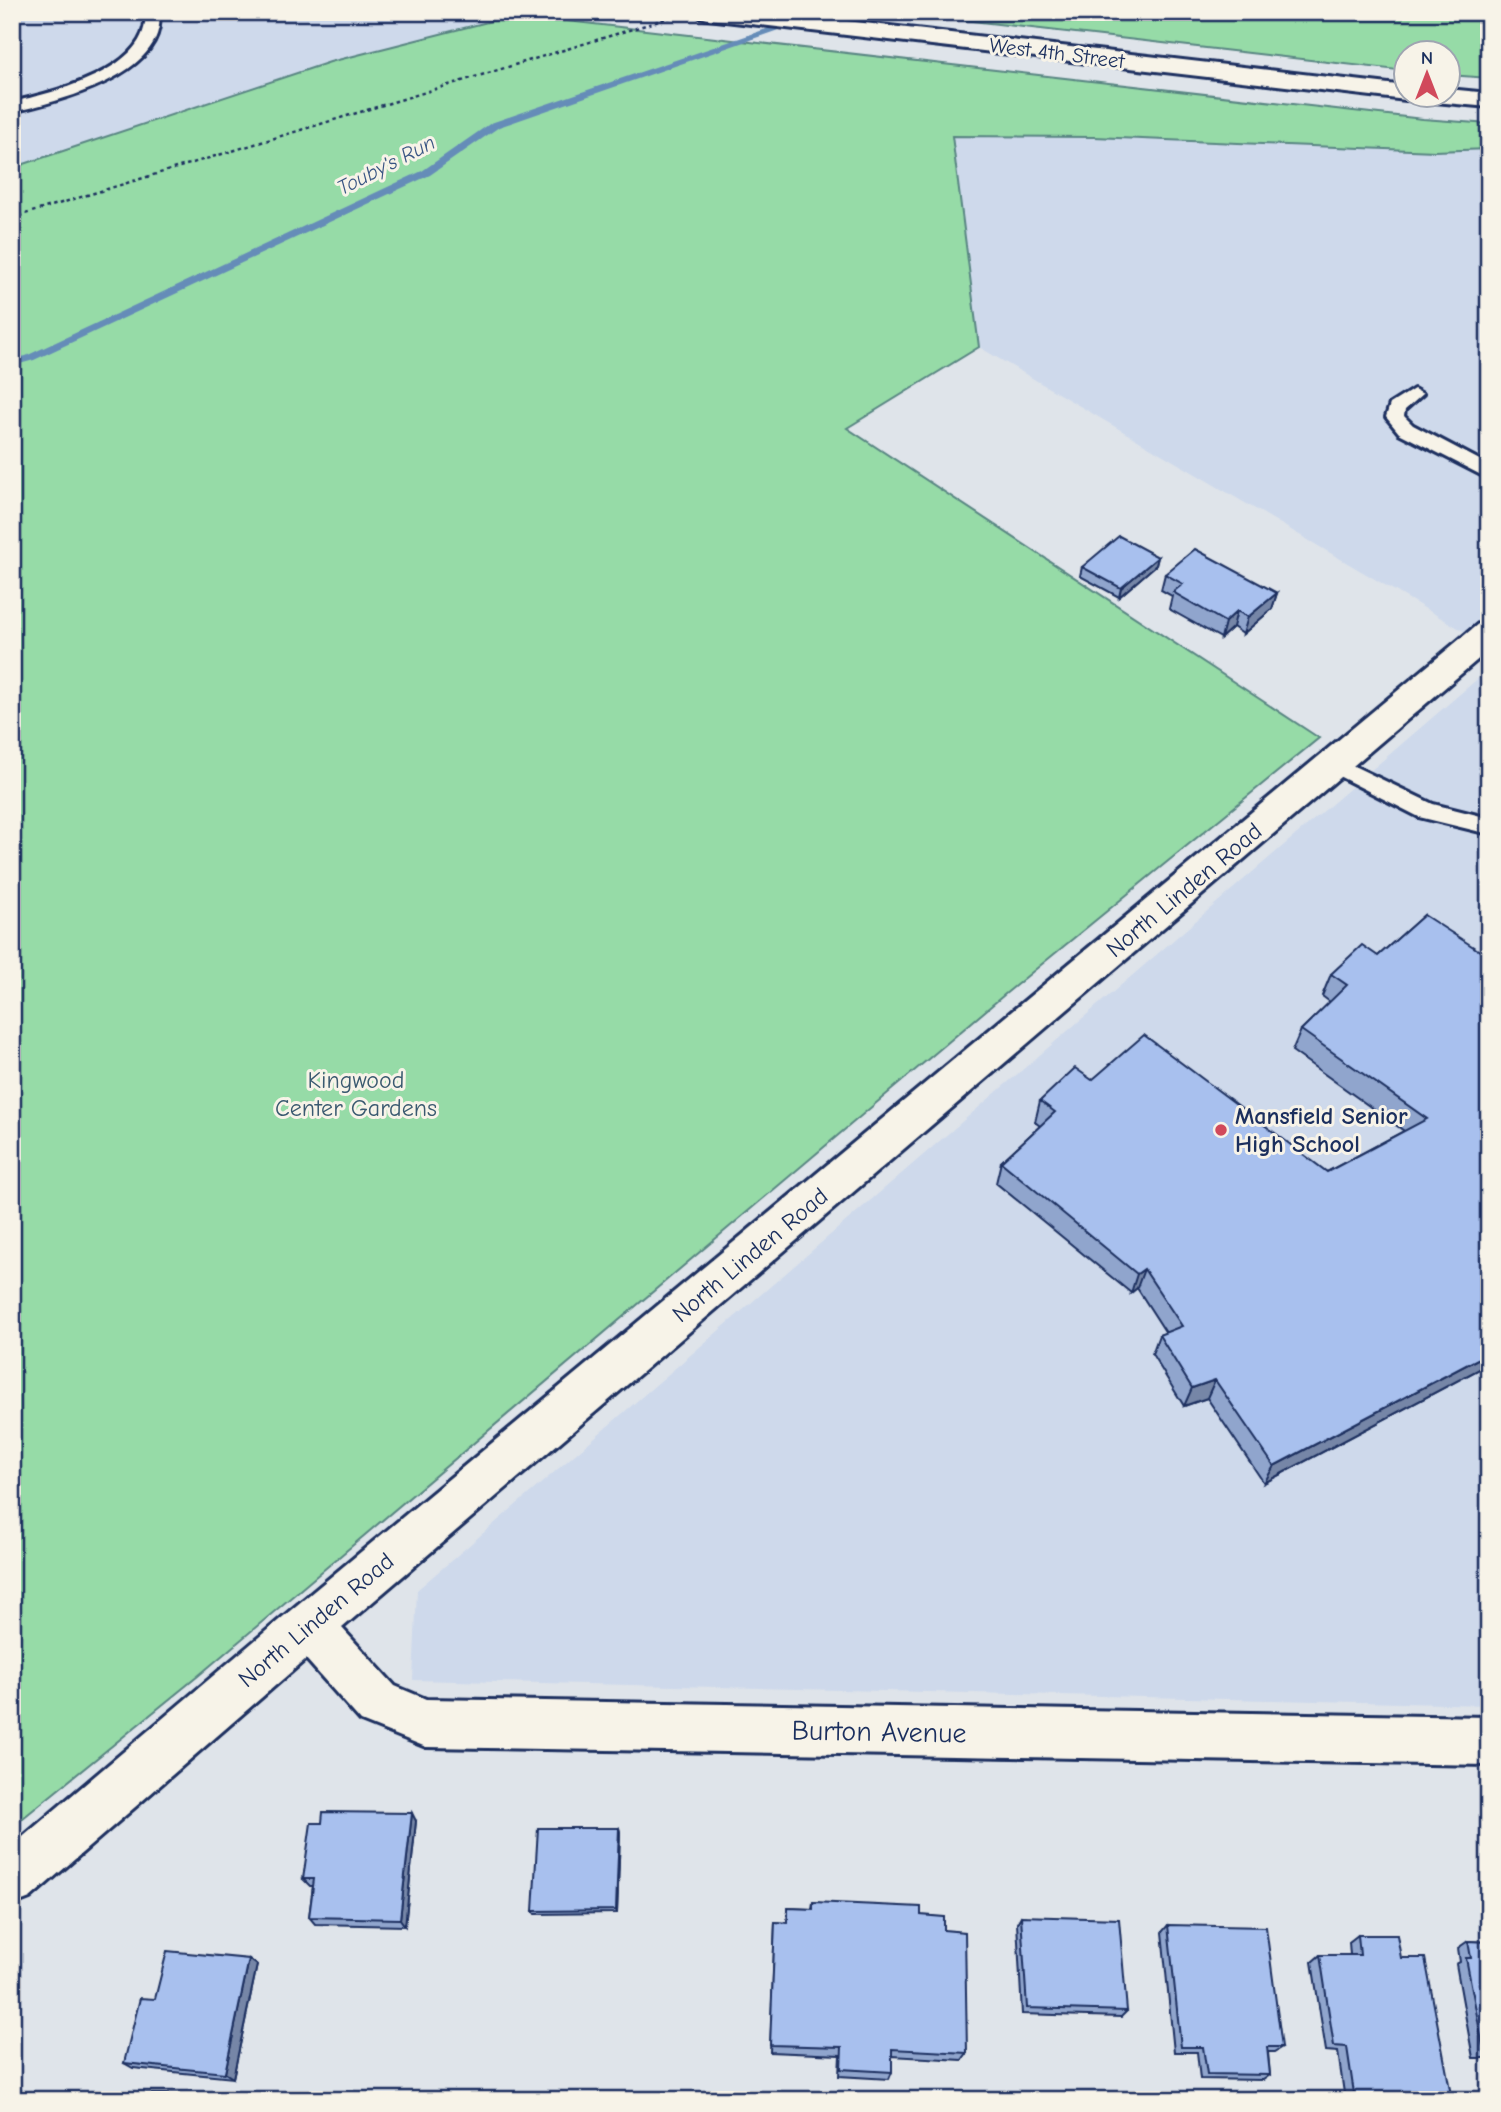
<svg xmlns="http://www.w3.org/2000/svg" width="1501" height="2112" font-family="'Comic Neue',sans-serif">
	<rect width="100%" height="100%" fill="#dfe4ea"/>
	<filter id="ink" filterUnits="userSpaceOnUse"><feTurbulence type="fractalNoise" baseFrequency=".0143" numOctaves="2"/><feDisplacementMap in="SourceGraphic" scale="14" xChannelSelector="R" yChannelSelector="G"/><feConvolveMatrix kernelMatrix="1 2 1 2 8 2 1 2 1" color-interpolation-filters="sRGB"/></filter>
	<g filter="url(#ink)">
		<g fill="#ced9eb">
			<polygon points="12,12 525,12 330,62 12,168"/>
			<polygon points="952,136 1094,137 1435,151 1489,149 1489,646 979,347"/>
			<polygon points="1489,669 1489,1705 413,1680 417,1590"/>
		</g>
		<g fill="#96dba7" stroke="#588582" stroke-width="2">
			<polygon points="894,12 1489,12 1489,78 1449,75 1448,52 1406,52 1406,71"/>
			<polygon points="515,15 1423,119 1489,124 1489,149 1435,151 1094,137 952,136 979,347 847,428 1319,738 1004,995 198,1676 12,1827 12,168 330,62"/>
		</g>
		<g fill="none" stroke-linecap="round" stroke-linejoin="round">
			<polygon fill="#658cb8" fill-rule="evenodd" points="816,12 830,12 499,127 430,175 34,360 12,366 12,359 26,356 422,171 491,123"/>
			<defs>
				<g id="service">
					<path d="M145 12H159C168 75 57 102 12 112V102C53 93 152 69 145 12Z"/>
					<polygon points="1414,389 1423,394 1405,410 1404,416 1413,425 1489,465 1489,479 1399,433 1386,417 1390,404"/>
					<polygon points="1333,756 1433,804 1489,818 1489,834 1419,817 1325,769 1322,764 1325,759"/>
				</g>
				<polygon id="minor" points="1489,621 1489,650 342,1628 395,1686 426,1699 1489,1717 1489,1765 426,1747 361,1721 306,1659 30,1898 12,1905 12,1846 291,1610 1478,624"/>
				<polygon id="secondary" points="697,12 769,12 1406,86 1406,94 1448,94 1448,89 1489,93 1489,107 1424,101 1415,98 1406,100 708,19 700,17"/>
			</defs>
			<use href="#service" stroke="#1b2f5e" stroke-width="6"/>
			<use href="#minor" stroke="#1b2f5e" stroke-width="6"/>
			<use href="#secondary" stroke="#1b2f5e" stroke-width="6"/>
			<polyline stroke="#1b2f5e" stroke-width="2.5" stroke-dasharray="3.5 3.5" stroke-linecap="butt" points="12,218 672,17"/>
			<use href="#service" fill="#f7f3e8" fill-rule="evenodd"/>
			<use href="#minor" fill="#f7f3e8" fill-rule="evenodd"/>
			<use href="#secondary" fill="#f7f3e8" fill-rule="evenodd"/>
		</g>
		<g fill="#90a5cd" stroke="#1b2f5e" stroke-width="2">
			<polygon points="1158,557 1156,565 1119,597 1080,576 1082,567"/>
			<polygon points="1165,574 1277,593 1272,609 1243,634 1233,627 1221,638 1169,609 1172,596 1161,590"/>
			<polygon points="1424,915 1489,1364 1264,1483 1207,1398 1184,1406 1152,1354 1159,1335 1166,1333 1137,1288 1131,1293 996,1183 1001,1162 1040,1126 1035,1122 1040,1101 1092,1080 1327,1172 1404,1131 1292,1051 1301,1030 1330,1002 1322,996 1331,974 1378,956"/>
			<polygon points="416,1821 405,1926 315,1924 309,1917 313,1886 310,1886 303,1879"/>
			<polygon points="619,1828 620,1832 617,1913 535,1914 533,1911"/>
			<polygon points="813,1902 921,1915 944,1930 967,2053 962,2060 892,2056 892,2072 889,2079 839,2076 840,2055 770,2052 775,1922 787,1923 788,1908 812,1909"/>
			<polygon points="1021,1916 1127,2011 1121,2017 1022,2014 1017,1923"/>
			<polygon points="1168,1925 1282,2047 1274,2052 1268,2052 1270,2075 1263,2080 1200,2079 1197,2052 1174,2052 1162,1932"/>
			<polygon points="1358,1935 1401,1958 1452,2100 1345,2100 1338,2052 1326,2051 1312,1962 1320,1955 1350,1955 1349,1942"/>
			<polygon points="1468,1941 1489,1942 1489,2058 1473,2058 1456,1964 1460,1962 1458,1948"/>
			<polygon points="249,1959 257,1965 233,2078 133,2068 124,2063 155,1999"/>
			<polygon points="1279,2094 1326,2100 1275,2100 1275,2097"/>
		</g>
		<g fill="#7686a7" stroke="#1b2f5e" stroke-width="2">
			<polygon points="1158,557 1156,565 1119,597 1121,588"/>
			<polygon points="1277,593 1272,609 1243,634 1248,617"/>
			<polygon points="1237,611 1233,627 1221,638 1225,622"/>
			<polygon points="1144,1269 1137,1288 1131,1293 1137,1274"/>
			<polygon points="1489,1353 1489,1364 1264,1483 1274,1466"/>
			<polygon points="1215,1380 1207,1398 1184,1406 1192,1388"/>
			<polygon points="412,1813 416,1821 405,1926 400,1919"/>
			<polygon points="619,1828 620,1832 617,1913 616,1910"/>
			<polygon points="249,1959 257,1965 233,2078 225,2073"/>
			<polygon points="245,2094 255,2100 244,2100"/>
		</g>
		<g fill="#a8c0ee" stroke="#1b2f5e" stroke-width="2">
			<polygon points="1119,536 1158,557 1121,588 1082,567"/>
			<polygon points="1195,549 1277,593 1248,617 1237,611 1225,622 1173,592 1183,584 1165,574"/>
			<polygon points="1424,915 1489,957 1489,1353 1274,1466 1215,1380 1192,1388 1159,1335 1182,1326 1144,1269 1137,1274 1001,1162 1055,1112 1040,1101 1075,1068 1092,1080 1144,1035 1327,1172 1427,1119 1301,1030 1347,985 1331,974 1362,945 1378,956"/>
			<polygon points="323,1812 412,1813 400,1919 309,1917 314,1879 303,1879 311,1823 322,1823"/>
			<polygon points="538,1828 619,1828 616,1910 533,1911"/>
			<polygon points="813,1902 921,1907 921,1915 944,1917 944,1930 965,1932 967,2053 892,2049 892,2072 841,2069 842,2047 770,2045 775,1922 788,1923 788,1908 813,1909"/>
			<polygon points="1021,1916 1119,1919 1127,2011 1027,2008"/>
			<polygon points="1168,1925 1266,1927 1282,2047 1267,2047 1270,2075 1207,2074 1203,2047 1181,2047"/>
			<polygon points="1358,1935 1397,1935 1401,1958 1425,1958 1452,2100 1355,2100 1347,2047 1334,2046 1320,1955 1360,1955"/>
			<polygon points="1468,1941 1489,1942 1489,2052 1484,2052 1466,1958 1471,1958"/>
			<polygon points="167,1951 249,1959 225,2073 124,2063 140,1998 155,1999"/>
			<polygon points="12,2093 245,2094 244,2100 12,2100"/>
			<polygon points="1279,2094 1326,2094 1326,2100 1280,2100"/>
		</g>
	</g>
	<circle fill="#d1495b" stroke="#f7f3e8" stroke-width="2.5" cx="1221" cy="1130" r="7"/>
	<g text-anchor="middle" stroke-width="6" stroke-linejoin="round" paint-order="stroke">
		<g font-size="21" fill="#1b2f5e" stroke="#f7f3e8">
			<text transform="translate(1057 53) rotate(7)" y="7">West 4th Street</text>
		</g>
		<g font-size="21" font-style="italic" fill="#3a5684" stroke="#f7f3e8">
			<text transform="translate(386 165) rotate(-27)" y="7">Touby's Run</text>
		</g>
		<g font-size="24" fill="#1b2f5e" stroke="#f7f3e8">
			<text transform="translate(1184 890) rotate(-40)" y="8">North Linden Road</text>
			<text transform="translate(750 1255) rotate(-40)" y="8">North Linden Road</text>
			<text transform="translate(316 1620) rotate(-40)" y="8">North Linden Road</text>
		</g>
		<g font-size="24" fill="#3a5a70" stroke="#f7f3e8">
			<text x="356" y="1088">Kingwood<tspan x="356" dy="28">Center Gardens</tspan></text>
		</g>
		<g font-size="24" font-weight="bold" fill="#1b2f5e" stroke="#f7f3e8" text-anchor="start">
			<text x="1235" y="1124">Mansfield Senior<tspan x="1235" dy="28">High School</tspan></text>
		</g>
		<g font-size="28" fill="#1b2f5e" stroke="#f7f3e8">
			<text transform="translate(879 1731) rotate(1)" y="10">Burton Avenue</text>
		</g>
	</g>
	<rect width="1501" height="2112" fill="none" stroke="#f7f3e8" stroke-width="42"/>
	<rect x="21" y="21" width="1459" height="2070" fill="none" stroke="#1b2f5e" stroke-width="2.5" filter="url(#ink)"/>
	<g transform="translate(1427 74)"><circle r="33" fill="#f7f3e8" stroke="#9fa5b1" stroke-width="2"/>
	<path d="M0-5L12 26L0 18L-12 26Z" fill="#d1495b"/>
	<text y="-10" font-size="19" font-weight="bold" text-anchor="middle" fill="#1b2f5e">N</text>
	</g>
</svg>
